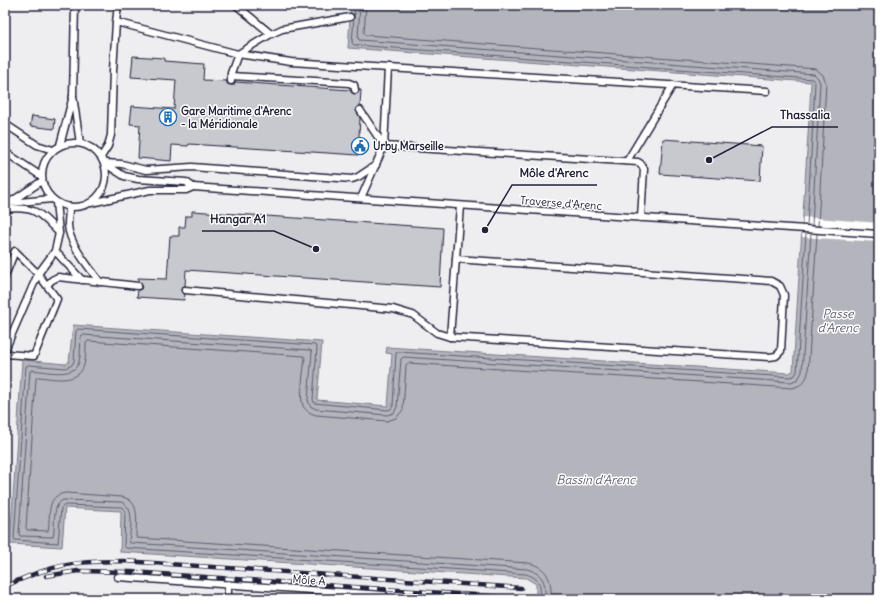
<svg xmlns="http://www.w3.org/2000/svg" width="884" height="604" font-family="Delius,sans-serif">
	<rect width="100%" height="100%" fill="#fff"/>
	<filter id="ink" filterUnits="userSpaceOnUse"><feTurbulence type="fractalNoise" baseFrequency=".025" numOctaves="2"/><feDisplacementMap in="SourceGraphic" scale="8" xChannelSelector="R" yChannelSelector="G"/><feConvolveMatrix kernelMatrix="1 2 1 2 8 2 1 2 1" color-interpolation-filters="sRGB"/></filter>
	<g filter="url(#ink)">
		<polygon fill="#eeeef1" points="5,5 351,5 348,48 811,82 793,371 789,373 387,347 386,353 392,354 389,406 317,400 321,342 70,360 66,364 22,360 65,508 121,511 120,552 526,578 536,584 536,599 5,599 5,123 9,105 5,99"/>
		<polygon fill="#b4b4bc" stroke="#7a7a88" points="351,5 879,5 879,599 536,599 536,584 526,578 120,552 121,511 65,508 62,547 10,544 22,360 66,364 69,362 73,325 322,342 317,400 388,406 392,354 386,353 387,347 789,373 793,371 810,103 811,82 348,48"/>
		<polygon fill="#fff" points="803,217 879,223 879,242 802,237"/>
		<g fill="none" stroke-linecap="round" stroke-linejoin="round">
			<g stroke="#5c5c6f" stroke-width="1">
				<polyline points="355,5 352,43 354,45 812,79 815,82 814,103 807,225"/>
				<polyline points="360,5 358,38 359,40 814,74 818,78 820,83 812,225"/>
				<polyline points="366,5 364,33 366,35 816,69 823,75 826,83 818,226"/>
				<path d="M540 599C541 585 541 579 526 574L126 548 124 546 125 512 124 509 121 507 65 505 61 508 58 543 15 540 14 538 26 366 28 365 66 368 72 365 74 361 76 331 78 329 315 345 317 348 313 399 314 403 388 410 391 409 393 406 396 353 398 352 790 377 794 376 797 372 806 233"/>
				<path d="M545 599C546 583 544 574 527 569L131 543 129 542C130 530 136 507 121 502L63 500C51 506 56 526 53 537L20 536 19 534 30 371 32 370C45 371 74 379 79 362 81 354 80 345 81 336L83 335 310 350 312 352 308 400 310 406 316 409 387 415 394 413 397 407 401 359 403 357 791 382 798 379 802 372 811 233"/>
				<path d="M551 599C552 580 548 567 528 563L137 538 136 536C136 521 141 501 122 497L67 493C45 494 51 516 48 531L27 530 26 528 36 378 38 377C53 378 78 385 84 365 86 358 86 350 86 343L88 341 304 356 305 358C304 368 299 397 303 406 306 411 310 413 316 415L387 421 396 418 403 410 406 365 408 363 792 388C801 386 806 381 808 373L817 234"/>
			</g>
			<g stroke="#5c5c6f" stroke-width="1" stroke-dasharray="5 4" stroke-linecap="butt">
				<polyline points="364,8 367,5"/>
				<polyline points="357,12 364,7"/>
				<polyline points="352,16 369,5"/>
			</g>
		</g>
		<g fill="#c8c8cf" stroke="#22223b">
			<polygon points="133,56 164,58 164,61 204,64 203,80 227,81 227,84 231,85 234,85 235,82 350,90 352,93 355,94 358,93 359,90 361,90 360,106 357,107 356,110 360,118 358,155 189,144 188,146 172,145 171,161 138,158 140,125 130,124 132,106 174,109 176,80 131,77"/>
			<polygon points="32,116 55,119 54,129 30,126"/>
			<polygon points="663,139 762,146 760,181 660,174"/>
			<polygon points="192,211 443,228 440,287 186,270 185,286 182,287 181,290 182,293 185,294 184,300 137,297 138,290 141,289 142,286 141,283 138,282 138,278 167,279 170,236 179,236 179,227 185,227 186,216 192,216"/>
		</g>
		<g fill="none" stroke-linecap="round" stroke-linejoin="round">
			<defs>
				<g id="lane">
					<polyline points="236,5 271,34"/>
					<polyline points="116,22 118,5"/>
					<polyline points="231,76 349,83 354,85 355,90"/>
					<polyline points="231,81 231,73 238,54 291,62 767,91"/>
					<polyline points="73,96 75,5"/>
					<polyline points="360,110 384,146 638,162 641,164 644,169 641,218"/>
					<polyline points="5,124 37,145 53,150"/>
					<circle cx="74" cy="175" r="32"/>
					<polyline points="60,145 73,96 80,143"/>
					<polyline points="5,152 41,176"/>
					<polyline points="101,157 108,146 111,135 113,71 116,22 238,54 271,34 282,29 350,17"/>
					<polyline points="627,161 673,85"/>
					<polyline points="104,163 122,164 146,170 192,167 352,179 358,177 376,165"/>
					<polyline points="42,181 9,203 52,199"/>
					<polyline points="193,187 879,234"/>
					<polyline points="361,198 384,146 388,68"/>
					<polyline points="91,203 150,190 186,190 193,187 186,182 138,179 124,176 104,163"/>
					<path d="M69 207C69 213 68 219 68 225 69 244 89 267 100 282"/>
					<path d="M5 209C35 206 39 212 59 233"/>
					<polyline points="55,251 82,280"/>
					<polyline points="5,276 15,251 38,274 57,299 34,356 5,354"/>
					<polyline points="47,285 52,280 58,277 138,286"/>
					<polyline points="185,290 393,309 413,315 437,333 450,337 769,357 776,356 781,351 784,295 780,286 771,281 456,259"/>
					<polyline points="450,337 460,206"/>
					<polyline points="5,350 38,274 55,251 59,233 56,202"/>
					<polyline points="118,577 384,595 384,599"/>
					<polyline points="228,599 228,584"/>
				</g>
			</defs>
			<use href="#lane" stroke="#22223b" stroke-width="9"/>
			<use href="#lane" stroke="#fff" stroke-width="6"/>
			<defs>
				<g id="rail">
					<polyline points="46,576 78,571 131,572 517,598"/>
					<path d="M5 586C18 581 30 575 43 571 69 562 97 561 124 561L521 588"/>
				</g>
			</defs>
			<use href="#rail" stroke="#22223b" stroke-width="4.5"/>
			<use href="#rail" stroke="#fff" stroke-width="3" stroke-dasharray="9" stroke-linecap="butt"/>
		</g>
	</g>
	<defs>
		<symbol id="building-ring" viewBox="-11 -11 22 22"><circle r="9.5" fill="#fff" stroke="#1f6fb2" stroke-width="1.5"/><path d="M-4-6H4V6H1V3H-1V6H-4ZM-2.5-4.3h1.7v1.8h-1.7ZM.8-4.3h1.7v1.8H.8ZM-2.5-1h1.7V.8h-1.7ZM.8-1h1.7V.8H.8Z" fill="#1f6fb2"/></symbol>
		<symbol id="civic-ring" viewBox="-11 -11 22 22"><circle r="9.5" fill="#fff" stroke="#1f6fb2" stroke-width="1.5"/><path d="M-.6-6.5H3V-4.5H.6V-3L4-1V1h2V6H-6V1h2V-1L-.6-3ZM-1.2 2.5V6h2.4V2.5Z" fill="#1f6fb2"/></symbol>
	</defs>
	<g fill-rule="evenodd">
		<use href="#building-ring" x="158" y="107" width="20" height="20"/>
		<use href="#civic-ring" x="350" y="136" width="20" height="20"/>
	</g>
	<g text-anchor="middle" stroke-width="3" stroke-linejoin="round" paint-order="stroke">
		<g font-size="11" font-weight="bold" fill="#22223b" stroke="#fff" text-anchor="start">
			<text x="181" y="115">Gare Maritime d'Arenc<tspan x="181" dy="13">- la Méridionale</tspan></text>
			<text x="373" y="150">Urby Marseille</text>
		</g>
		<g font-size="11" fill="#22223b" stroke="#fff">
			<text transform="translate(561 203) rotate(4)" y="4">Traverse d'Arenc</text>
			<text transform="translate(309 580) rotate(4)" y="4">Môle A</text>
		</g>
		<g font-size="12" font-style="italic" fill="#5c5c6f" stroke="#fff">
			<text x="838" y="318">Passe<tspan x="838" dy="14">d'Arenc</tspan></text>
			<text x="596" y="484">Bassin d'Arenc</text>
		</g>
	</g>
	<path fill="none" stroke="#22223b" stroke-width="1.5" d="M709 160L772 127H838M485 230L512 185H597M316 249L274 231H202"/>
	<g fill="#22223b" stroke="#fff" stroke-width="1.5">
		<circle cx="709" cy="160" r="4"/>
		<circle cx="485" cy="230" r="4"/>
		<circle cx="316" cy="249" r="4"/>
	</g>
	<g font-size="12" text-anchor="middle" font-weight="bold" fill="#22223b" stroke="#fff" stroke-width="3" stroke-linejoin="round" paint-order="stroke">
		<text x="805" y="119">Thassalia</text>
		<text x="554" y="177">Môle d'Arenc</text>
		<text x="238" y="223">Hangar A1</text>
	</g>
	<rect width="884" height="604" fill="none" stroke="#fff" stroke-width="20"/>
	<rect x="10" y="10" width="864" height="584" fill="none" stroke="#22223b" stroke-width="1.5" filter="url(#ink)"/>
</svg>
